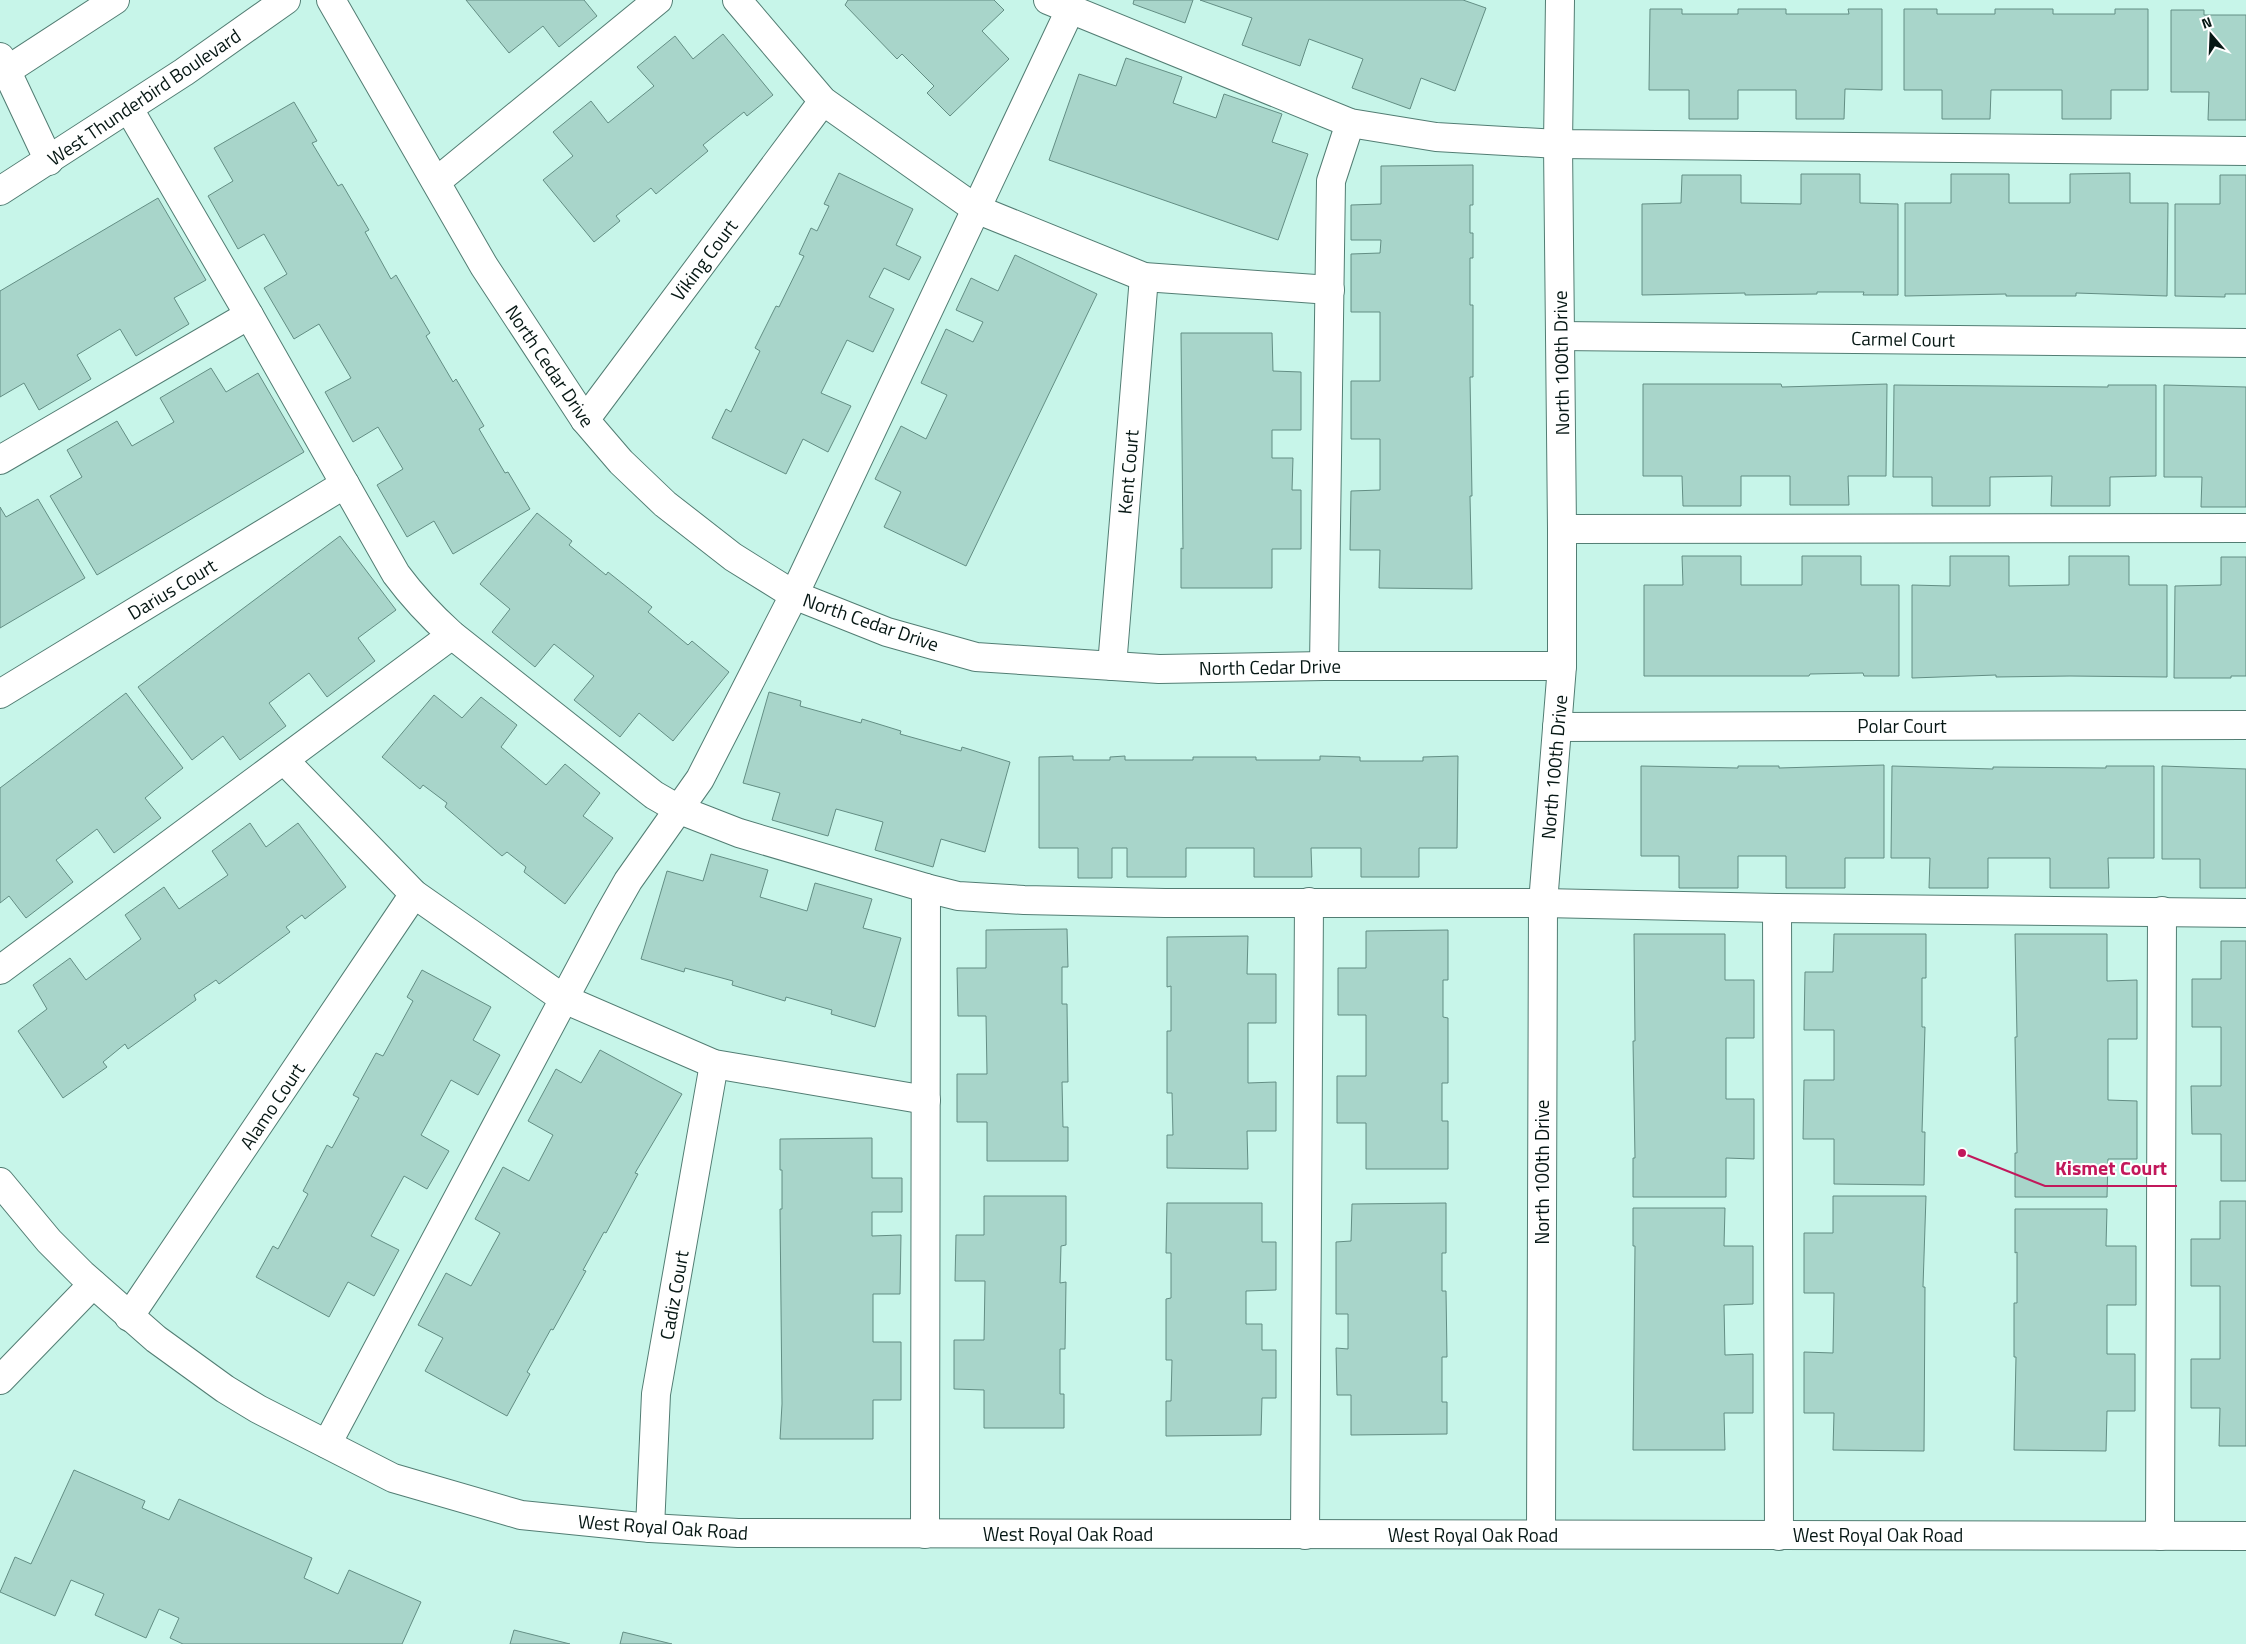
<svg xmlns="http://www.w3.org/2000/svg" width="2246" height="1644" font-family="'Titillium Web',sans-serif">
	<rect width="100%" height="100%" fill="#c7f5e9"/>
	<g fill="#a8d5ca" stroke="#638e84">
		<polygon points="466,0 584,0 597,16 559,47 543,26 509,53"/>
		<polygon points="848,0 994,0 1004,10 982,31 1009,59 950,116 927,93 934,86 902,54 897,59 845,5"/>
		<polygon points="1134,0 1193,0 1185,23 1133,4"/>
		<polygon points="1200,0 1463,0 1486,8 1455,91 1421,78 1410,109 1352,88 1363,59 1309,39 1300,66 1242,45 1252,18"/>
		<polygon points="1650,9 1682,9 1682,14 1738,14 1738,9 1786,9 1786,14 1849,14 1848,9 1882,9 1882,90 1845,89 1844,119 1796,119 1796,90 1738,90 1738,119 1689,119 1689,90 1649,90"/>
		<polygon points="1904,9 1937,9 1937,14 1995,14 1995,9 2053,9 2053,14 2115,14 2115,9 2148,9 2148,90 2111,90 2111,119 2062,119 2062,90 1991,90 1990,119 1942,119 1942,90 1904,90"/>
		<polygon points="2171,10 2204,10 2204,15 2246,15 2246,120 2208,120 2209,92 2171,92"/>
		<polygon points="723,34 773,95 747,116 744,112 703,145 708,151 656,194 651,188 616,216 620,221 594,242 543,180 573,156 553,132 591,101 608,123 654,86 637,67 675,36 693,59"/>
		<polygon points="1126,58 1182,77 1173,103 1216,118 1224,94 1282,114 1272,142 1308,154 1278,240 1049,160 1079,74 1116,86"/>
		<polygon points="294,102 317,141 312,143 338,186 342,184 369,230 365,232 391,279 396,275 430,333 426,336 453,382 456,379 484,426 479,429 505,473 508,472 530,509 453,554 434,521 407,537 377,485 403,469 378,427 353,442 325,392 351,378 319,324 294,339 264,288 287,274 264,234 238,249 208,196 233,181 214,148"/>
		<polygon points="1473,165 1473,205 1470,205 1470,233 1473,233 1473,258 1470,258 1470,305 1473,305 1473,377 1470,377 1472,496 1470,496 1472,589 1379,588 1380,550 1350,550 1351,491 1380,490 1380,439 1351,439 1351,381 1380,381 1380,312 1351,312 1351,254 1380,253 1381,240 1351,240 1351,205 1381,204 1381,166"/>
		<polygon points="839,173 913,209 896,245 921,257 909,280 884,268 869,297 894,309 873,352 847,340 821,393 851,406 828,452 803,439 786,474 712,438 726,409 731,412 760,351 755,348 776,306 779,307 804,256 799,254 811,228 817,231 829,206 824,204"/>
		<polygon points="2130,173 2130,203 2168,203 2167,296 2076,293 2076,296 2006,296 2006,294 1905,296 1905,203 1951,203 1951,174 2009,174 2009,203 2070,203 2070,174"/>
		<polygon points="1801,174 1860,174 1860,203 1898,204 1898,295 1863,295 1864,292 1817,292 1817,294 1745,295 1745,293 1642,295 1642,204 1681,203 1682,175 1741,175 1741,203 1801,204"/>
		<polygon points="2220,175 2246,175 2246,294 2225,294 2225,297 2175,296 2175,204 2220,204"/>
		<polygon points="158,198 206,280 174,298 189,324 136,356 120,329 77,355 91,379 39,410 24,383 0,397 0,291"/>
		<polygon points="1015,255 1097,294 966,566 884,527 901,492 875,479 901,426 926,439 947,395 921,383 946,329 973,342 983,322 956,310 971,278 998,291"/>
		<polygon points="1181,333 1272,333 1273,371 1301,372 1301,430 1272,430 1272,458 1293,458 1292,490 1301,490 1301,549 1272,549 1272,588 1181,588 1181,548 1183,549"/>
		<polygon points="211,368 226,392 258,373 304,452 97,575 50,496 82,477 67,450 117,421 132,446 174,422 160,398"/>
		<polygon points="1643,384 1781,384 1782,387 1887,384 1886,476 1848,476 1849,505 1790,505 1790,476 1741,476 1741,506 1683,506 1682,476 1643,476"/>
		<polygon points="1894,385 2108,387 2108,385 2156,385 2156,476 2110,477 2110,506 2051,506 2052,476 1990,477 1990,506 1932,506 1932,477 1893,477"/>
		<polygon points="2164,385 2246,387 2246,507 2201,507 2202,477 2164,477"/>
		<polygon points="38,499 85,578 0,628 0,507 6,517"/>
		<polygon points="537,513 572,541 569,545 606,575 608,572 652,607 648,612 688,645 692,641 729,672 673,741 639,713 620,737 574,700 594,676 554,644 535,667 492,632 510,609 480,584"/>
		<polygon points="340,536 396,610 358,638 375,661 327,697 309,673 269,703 286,726 240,760 223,736 192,760 138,687"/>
		<polygon points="1682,556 1741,556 1741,585 1802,585 1802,556 1861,556 1861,585 1899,585 1899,676 1864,676 1863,673 1810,674 1809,676 1644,676 1644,585 1683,585"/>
		<polygon points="1950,556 2009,556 2009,586 2069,585 2069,556 2129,556 2129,585 2167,585 2167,677 2070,676 1996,677 1996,675 1912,678 1912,585 1950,586"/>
		<polygon points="2221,557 2246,557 2246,676 2231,676 2231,678 2174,678 2175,586 2221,585"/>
		<polygon points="769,692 801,701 800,706 861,723 862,719 901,731 900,734 961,751 962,747 1010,762 985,852 941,839 933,867 875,850 883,822 836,809 828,836 772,820 780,793 743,783"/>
		<polygon points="126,693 183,768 145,798 161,818 114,853 97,829 56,860 73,882 26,918 9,896 0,903 0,788"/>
		<polygon points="434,695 462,718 481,697 517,725 501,747 546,785 565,764 600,793 583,816 613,838 565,904 524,872 526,867 507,852 502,856 445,807 447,803 423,785 420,789 382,757"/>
		<polygon points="1073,756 1073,760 1110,760 1110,757 1125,756 1125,760 1193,760 1193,757 1256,757 1256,760 1320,760 1320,756 1360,757 1360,761 1423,761 1423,757 1458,756 1457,848 1419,848 1419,877 1361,877 1361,848 1311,848 1312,877 1254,877 1254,848 1186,848 1186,877 1127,877 1127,848 1112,848 1112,878 1078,878 1078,848 1039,848 1039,757"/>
		<polygon points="1884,765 1884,858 1845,858 1845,888 1786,888 1786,856 1738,856 1738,888 1679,888 1679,856 1641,856 1641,766 1738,768 1738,766 1779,766 1779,768"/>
		<polygon points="1892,766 1993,769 1993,767 2106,768 2106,766 2154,766 2154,858 2108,858 2109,888 2050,888 2050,858 1988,858 1988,888 1929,888 1930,858 1891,858"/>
		<polygon points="2162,766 2246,769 2246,888 2200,888 2200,859 2162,859"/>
		<polygon points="250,823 266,847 298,823 346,887 305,919 302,915 286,927 290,932 219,984 216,980 194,995 196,1000 128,1049 125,1044 103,1062 107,1067 63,1098 18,1031 47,1009 33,985 70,958 86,980 141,939 125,915 164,887 179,909 228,875 212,851"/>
		<polygon points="711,854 768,870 760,897 807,911 815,883 872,899 863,928 901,938 875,1027 831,1014 832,1010 786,997 785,1001 732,985 733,981 685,968 684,972 641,959 667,871 703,881"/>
		<polygon points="1067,929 1068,967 1062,967 1062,1004 1067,1004 1068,1082 1062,1082 1063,1127 1068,1127 1068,1161 987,1161 987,1122 957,1122 957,1074 987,1074 986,1016 958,1016 957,968 986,968 986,930"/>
		<polygon points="1448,930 1448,980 1443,980 1443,1017 1448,1018 1448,1083 1442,1083 1442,1121 1448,1121 1448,1169 1366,1169 1366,1123 1337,1123 1337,1076 1366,1076 1366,1015 1338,1015 1338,968 1366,968 1366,931"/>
		<polygon points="1634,934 1725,934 1725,980 1754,980 1754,1038 1726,1038 1726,1099 1754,1099 1754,1159 1726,1158 1726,1197 1633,1197 1633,1158 1635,1158 1633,1041 1635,1041"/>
		<polygon points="1834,934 1926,934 1926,978 1922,978 1922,1027 1925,1027 1922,1132 1925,1132 1924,1185 1834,1184 1834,1139 1803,1139 1804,1080 1834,1080 1834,1030 1804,1030 1805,972 1833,972"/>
		<polygon points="2015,934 2107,934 2107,981 2137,980 2137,1039 2108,1039 2108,1100 2137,1101 2137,1159 2108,1159 2107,1197 2015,1197 2015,1153 2017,1153 2015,1037 2017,1037"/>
		<polygon points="1248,936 1247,974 1276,974 1276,1023 1248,1023 1248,1083 1276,1082 1276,1131 1247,1131 1248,1169 1167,1168 1167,1135 1173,1135 1172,1093 1167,1093 1167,1031 1171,1031 1171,986 1167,987 1167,937"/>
		<polygon points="2221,941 2246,941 2246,1181 2221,1181 2221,1134 2192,1134 2191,1086 2221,1086 2221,1027 2192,1027 2192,979 2221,979"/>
		<polygon points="422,970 491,1007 473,1040 500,1055 478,1095 451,1080 421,1135 449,1151 427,1189 404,1176 371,1236 399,1250 374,1296 348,1282 329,1317 256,1277 273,1246 278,1249 308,1194 303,1191 327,1145 332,1148 359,1098 353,1095 376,1053 383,1056 413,1001 407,997"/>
		<polygon points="600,1050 682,1094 635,1173 638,1174 606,1233 604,1232 583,1270 586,1271 553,1330 551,1329 527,1372 530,1374 507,1416 425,1371 443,1338 418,1325 446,1273 471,1286 500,1233 475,1219 503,1167 529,1181 553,1135 528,1121 556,1069 581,1083"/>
		<polygon points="872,1138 872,1178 902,1178 902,1212 872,1212 872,1236 901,1235 900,1294 873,1294 873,1342 901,1342 901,1400 873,1400 873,1439 780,1439 782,1404 780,1209 782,1209 782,1170 780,1170 780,1139"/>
		<polygon points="984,1196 1066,1196 1066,1245 1061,1246 1060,1283 1066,1282 1065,1349 1060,1349 1060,1394 1064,1394 1064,1428 984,1428 984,1390 954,1389 954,1340 984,1340 985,1281 955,1281 956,1235 984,1235"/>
		<polygon points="1833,1196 1926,1196 1923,1287 1925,1287 1924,1451 1833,1450 1834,1413 1804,1413 1804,1352 1833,1353 1834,1293 1804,1293 1804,1233 1833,1233"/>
		<polygon points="2220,1201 2246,1201 2246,1446 2219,1446 2220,1408 2191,1408 2191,1359 2220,1359 2220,1286 2191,1286 2191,1239 2220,1239"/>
		<polygon points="1167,1203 1262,1203 1262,1242 1276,1242 1276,1290 1246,1291 1246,1324 1262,1324 1262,1350 1276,1350 1276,1398 1262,1398 1261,1435 1166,1436 1166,1401 1171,1401 1172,1360 1166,1360 1166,1299 1171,1298 1171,1253 1166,1253"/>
		<polygon points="1446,1203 1446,1253 1442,1253 1442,1291 1446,1291 1447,1357 1442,1357 1442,1402 1447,1402 1447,1434 1351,1435 1351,1395 1337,1395 1336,1348 1348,1349 1348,1314 1336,1314 1336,1242 1351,1241 1352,1204"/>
		<polygon points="1633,1208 1725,1208 1724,1246 1753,1246 1753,1304 1724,1305 1725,1355 1753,1354 1753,1413 1724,1413 1725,1450 1633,1450 1635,1246 1633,1246"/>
		<polygon points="2015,1209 2107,1209 2106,1246 2136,1246 2136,1305 2107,1305 2107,1354 2135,1354 2135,1411 2107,1411 2106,1451 2014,1450 2016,1357 2014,1357 2014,1303 2017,1303 2017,1252 2015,1253"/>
		<polygon points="74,1470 145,1501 142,1508 169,1520 179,1499 312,1558 304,1578 338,1594 349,1570 421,1602 402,1644 183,1644 170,1638 179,1618 159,1609 146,1638 95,1615 104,1594 71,1580 55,1616 0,1592 15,1557 31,1564"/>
		<polygon points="514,1630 570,1644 510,1644"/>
		<polygon points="623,1632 672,1644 620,1644"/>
	</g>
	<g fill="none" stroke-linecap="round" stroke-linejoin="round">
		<defs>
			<g id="minor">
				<polyline points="331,0 484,266 585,420 621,462 665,504 733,557 794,595 887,632 976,657 1159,669 1324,666 1562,666"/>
				<polyline points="737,0 823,101 976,209 1144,277 1330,290"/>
				<polyline points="1048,0 1350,123 1436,137 1558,144 2246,151"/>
				<polyline points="0,57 49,161"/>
				<polyline points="0,75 115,0"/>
				<path d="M129 109 249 315 396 574C413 597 431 616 452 635L654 795 680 810 739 833 926 888 958 896 1024 900 1165 903H1543L1777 908 2246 913"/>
				<polyline points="437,181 658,0"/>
				<polyline points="0,191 184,72 286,0"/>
				<polyline points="1560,336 2246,343"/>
				<polyline points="585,420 823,101"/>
				<polyline points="0,460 249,315"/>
				<polyline points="1562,529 2246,528"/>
				<polyline points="1112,666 1144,277"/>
				<polyline points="1324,666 1331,181 1350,123"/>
				<polyline points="0,694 345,484"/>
				<polyline points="1557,727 2246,725"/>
				<polyline points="284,760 414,894 564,999 714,1064 926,1100"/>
				<polyline points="1777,908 1779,1536"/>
				<polyline points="0,970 452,635"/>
				<polyline points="0,1182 49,1241 82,1274 156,1339 225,1389 258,1409 393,1478 521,1515 650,1528 738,1533 2246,1536"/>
				<polyline points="129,1317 414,894"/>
				<polyline points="0,1380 93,1284"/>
				<polyline points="327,1444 607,918 628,881 700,779 794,595 1070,10"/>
				<polyline points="650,1528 656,1394 714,1064"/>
				<polyline points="925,1534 926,888"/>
				<polyline points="1541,1534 1543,903 1562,666 1562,529 1558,144 1560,0"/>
				<polyline points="1305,1535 1309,902"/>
				<polyline points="2160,1536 2162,911"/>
			</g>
		</defs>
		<use href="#minor" stroke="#527d73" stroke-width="30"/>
		<use href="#minor" stroke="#fff" stroke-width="28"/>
	</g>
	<g text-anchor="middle" stroke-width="4" stroke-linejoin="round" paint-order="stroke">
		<g font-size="19" fill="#061714" stroke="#fff">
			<text transform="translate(144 97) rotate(-34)" y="7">West Thunderbird Boulevard</text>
			<text transform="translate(704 260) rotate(-53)" y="7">Viking Court</text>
			<text transform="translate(1903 339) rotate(1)" y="7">Carmel Court</text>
			<text transform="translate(1561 363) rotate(-91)" y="7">North 100th Drive</text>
			<text transform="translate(550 366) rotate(56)" y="7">North Cedar Drive</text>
			<text transform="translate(1128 472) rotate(-85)" y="7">Kent Court</text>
			<text transform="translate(172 589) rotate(-31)" y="7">Darius Court</text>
			<text transform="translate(871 622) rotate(19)" y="7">North Cedar Drive</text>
			<text transform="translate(1270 667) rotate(-1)" y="7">North Cedar Drive</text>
			<text x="1902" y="733">Polar Court</text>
			<text transform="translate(1554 767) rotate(-85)" y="7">North 100th Drive</text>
			<text transform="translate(272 1106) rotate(-56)" y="7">Alamo Court</text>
			<text transform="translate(1542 1172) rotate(-90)" y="7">North 100th Drive</text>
			<text transform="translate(674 1295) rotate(-80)" y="7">Cadiz Court</text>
			<text transform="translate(663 1527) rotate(4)" y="7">West Royal Oak Road</text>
			<text x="1068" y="1541">West Royal Oak Road</text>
			<text x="1473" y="1542">West Royal Oak Road</text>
			<text x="1878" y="1542">West Royal Oak Road</text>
		</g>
	</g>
	<path fill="none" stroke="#c2185b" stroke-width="2" d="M1962 1153L2045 1186H2177"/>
	<circle fill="#c2185b" stroke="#fff" stroke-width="2" cx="1962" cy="1153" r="5"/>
	<g font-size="20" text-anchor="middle" font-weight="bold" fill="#c2185b" stroke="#fff" stroke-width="4" stroke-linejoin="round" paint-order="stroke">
		<text x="2111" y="1175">Kismet Court</text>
	</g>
	<g transform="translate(2211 35) rotate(341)" stroke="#ffffff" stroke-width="4" paint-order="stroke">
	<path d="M0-4L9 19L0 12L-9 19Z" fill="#061714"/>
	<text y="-8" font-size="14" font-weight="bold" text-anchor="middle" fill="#061714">N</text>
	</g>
</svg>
